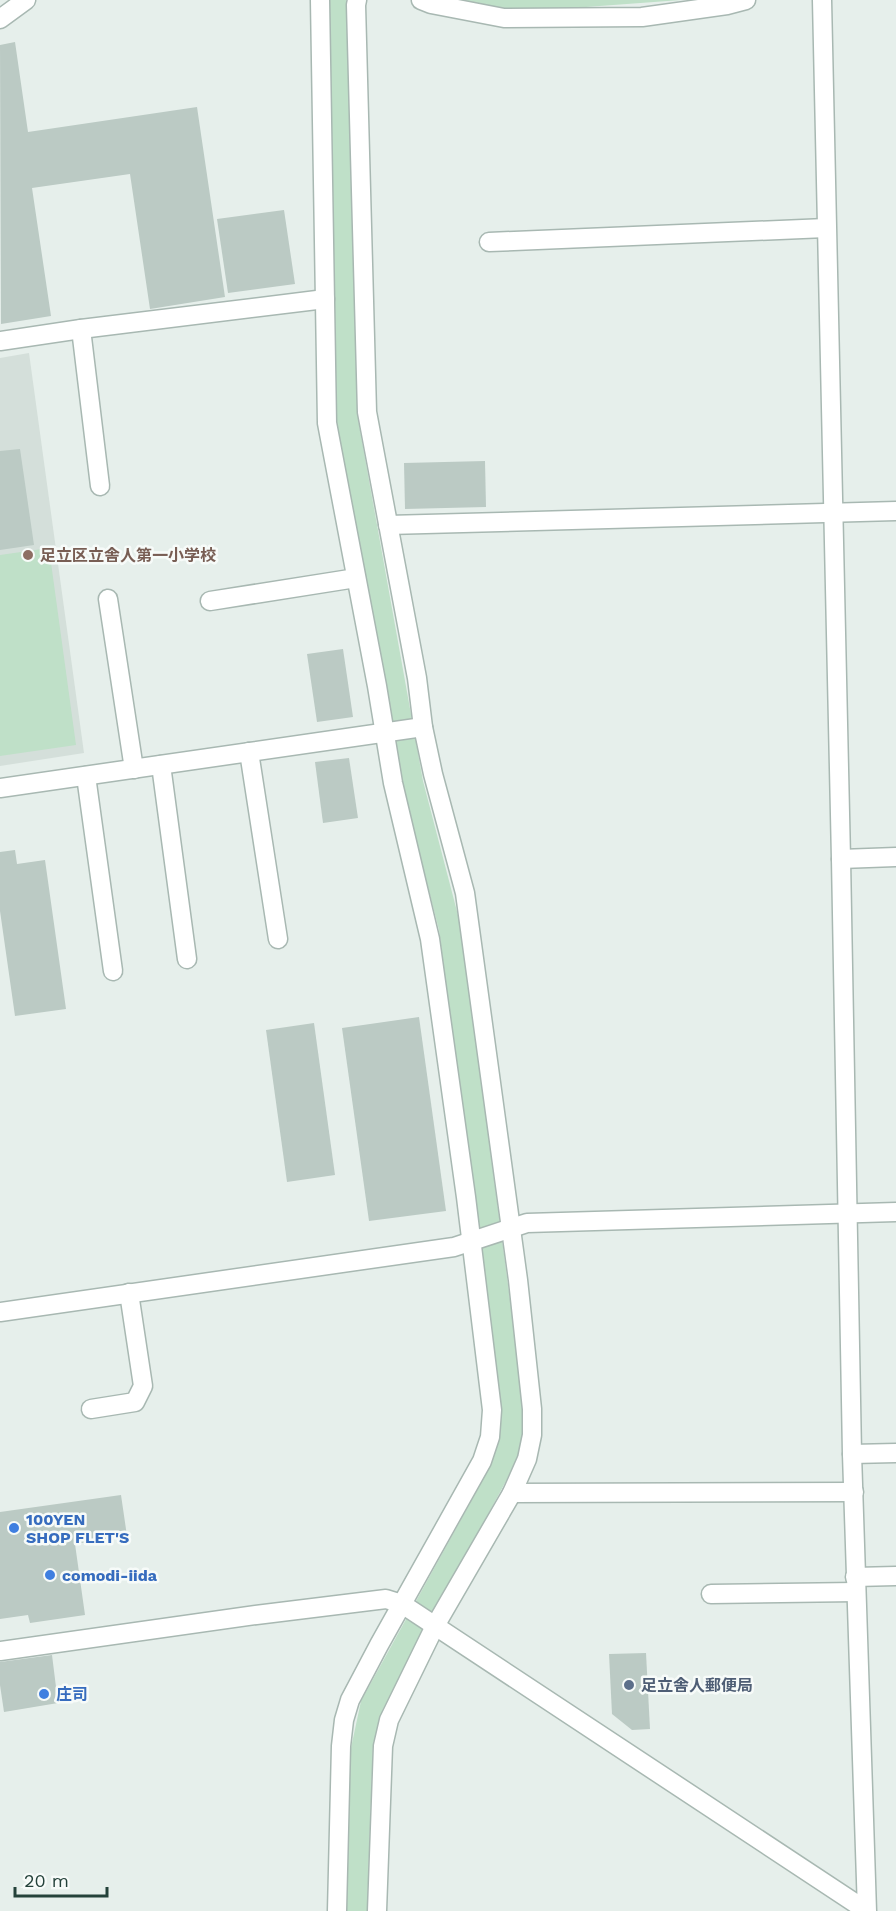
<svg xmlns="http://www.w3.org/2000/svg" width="896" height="1911" font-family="'Work Sans','Noto Sans JP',sans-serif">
	<rect width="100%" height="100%" fill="#e6efeb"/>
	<polygon fill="#d4dfda" points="29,353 84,753 0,766 0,358"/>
	<g fill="#bfe0c8">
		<polygon points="326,0 346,0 358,419 423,781 460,923 524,1405 521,1449 506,1481 383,1709 373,1744 367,1911 344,1911 348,1782 351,1748 361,1701 486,1474 497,1441 501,1407 439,930 402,785 335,424"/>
		<polygon points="447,0 681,0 532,11 456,3"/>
		<polygon points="49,548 76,745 0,756 0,555"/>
	</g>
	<g fill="#bbcac4">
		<polygon points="15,42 28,132 197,107 225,297 150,309 130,174 32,188 51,316 1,324 0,45"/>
		<polygon points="284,210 295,284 228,293 217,219"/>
		<polygon points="20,449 34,545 0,550 0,451"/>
		<polygon points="485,461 486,507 405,509 404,463"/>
		<polygon points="343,649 353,717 317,722 307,654"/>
		<polygon points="349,758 358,818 323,823 315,762"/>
		<polygon points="15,850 17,864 45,860 66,1009 15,1016 0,911 0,852"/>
		<polygon points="419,1017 446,1211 369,1221 342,1028"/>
		<polygon points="314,1023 335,1175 287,1182 266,1030"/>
		<polygon points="121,1495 127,1536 75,1544 85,1615 30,1623 28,1615 0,1619 0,1512"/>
		<polygon points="646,1653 650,1729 632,1730 612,1714 609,1654"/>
		<polygon points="52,1655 58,1703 4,1712 0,1685 0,1662"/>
	</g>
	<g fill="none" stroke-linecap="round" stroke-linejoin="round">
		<defs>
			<g id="minor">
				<polyline points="320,0 327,423 377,686 393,783 430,939 466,1197 492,1410 490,1437 482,1461 379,1645 350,1700 344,1720 341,1746 337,1911"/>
				<polyline points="357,0 356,5 367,412 417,678 423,727 433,774 465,893 518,1280 532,1409 532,1435 527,1459 512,1493 435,1626 389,1720 383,1746 377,1911"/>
				<polyline points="421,0 431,4 504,18 642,17 727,5 746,0"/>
				<polyline points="0,19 26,0"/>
				<polyline points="489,242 826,228"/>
				<polyline points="81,329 100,486"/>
				<polyline points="0,341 81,329 325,299"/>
				<polyline points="388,525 896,511"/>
				<polyline points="108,599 134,769"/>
				<polyline points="210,601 356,578"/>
				<polyline points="249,752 278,939"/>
				<polyline points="161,765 187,959"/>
				<polyline points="86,776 113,971"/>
				<polyline points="0,788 423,727"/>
				<polyline points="841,859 896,857"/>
				<polyline points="0,1312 454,1247 527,1223 896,1212"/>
				<polyline points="91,1409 135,1402 143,1386 129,1293"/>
				<polyline points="852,1454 896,1453"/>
				<polyline points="512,1493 854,1492"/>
				<polyline points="855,1577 896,1576"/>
				<polyline points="711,1594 856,1592"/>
				<polyline points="0,1651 256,1615 386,1599 402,1604 867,1911 852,1454 841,859 822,0"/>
			</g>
		</defs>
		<use href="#minor" stroke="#a8b8b2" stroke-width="21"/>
		<use href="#minor" stroke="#fff" stroke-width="18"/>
	</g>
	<circle fill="#8d6e63" stroke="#f7fbf9" stroke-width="2" cx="28" cy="555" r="6"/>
	<g fill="#3f7fe0" stroke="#f7fbf9" stroke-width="2">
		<circle cx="14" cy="1528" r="6"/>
		<circle cx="50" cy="1575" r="6"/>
		<circle cx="44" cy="1694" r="6"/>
	</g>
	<circle fill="#5c6f8a" stroke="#f7fbf9" stroke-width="2" cx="629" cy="1685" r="6"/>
	<g text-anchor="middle" stroke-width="5" stroke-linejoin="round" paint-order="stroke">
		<g font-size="16" font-weight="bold" fill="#785e54" stroke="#f7fbf9" text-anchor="start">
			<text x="40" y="561">足立区立舎人第一小学校</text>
		</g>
		<g font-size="16" font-weight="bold" fill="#366cbe" stroke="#f7fbf9" text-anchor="start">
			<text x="26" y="1525">100YEN<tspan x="26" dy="18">SHOP FLET'S</tspan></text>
			<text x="62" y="1581">comodi-iida</text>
			<text x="56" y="1700">庄司</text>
		</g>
		<g font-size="16" font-weight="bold" fill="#4e5e75" stroke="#f7fbf9" text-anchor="start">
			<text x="641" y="1691">足立舎人郵便局</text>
		</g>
	</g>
	<path d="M15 1887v9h92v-9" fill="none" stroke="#24423a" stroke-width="3"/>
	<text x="24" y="1887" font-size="18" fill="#24423a" stroke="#f7fbf9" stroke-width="4.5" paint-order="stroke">20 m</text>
</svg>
